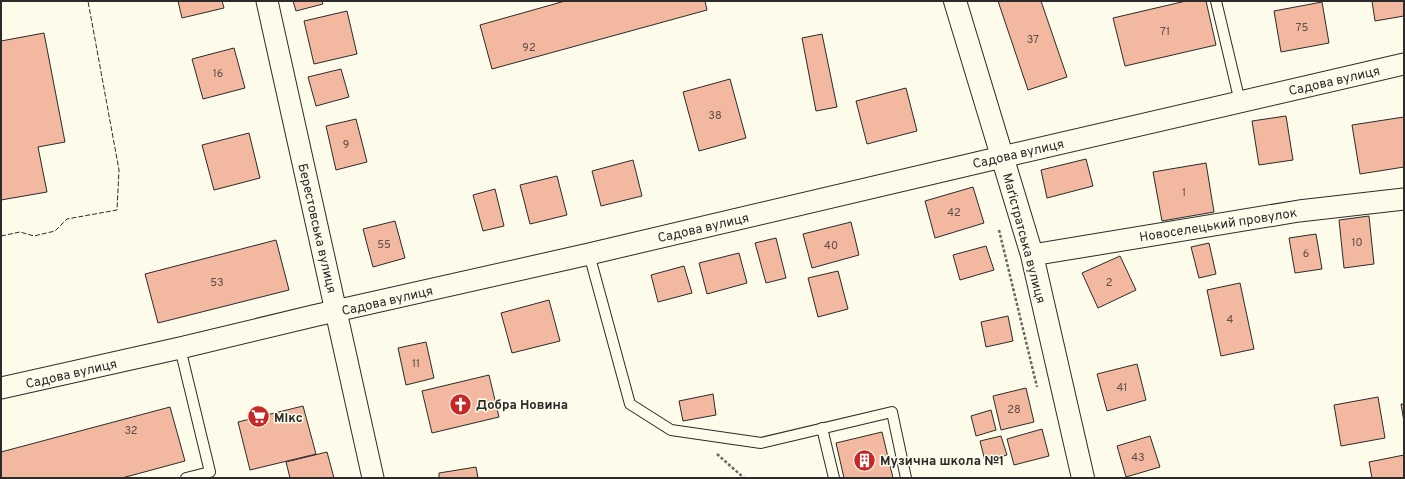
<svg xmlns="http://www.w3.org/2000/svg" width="1405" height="479" font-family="Overpass,sans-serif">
	<rect width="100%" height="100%" fill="#fdfbea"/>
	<g fill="#f2b8a0" stroke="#2b2b2b">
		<polygon points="178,1 222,1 224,8 182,18"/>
		<polygon points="293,1 322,1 323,4 296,11"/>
		<polygon points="565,1 705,1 707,10 492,69 480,25"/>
		<polygon points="998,1 1041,1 1067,77 1028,90"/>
		<polygon points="1186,1 1206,1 1216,45 1125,66 1113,18"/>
		<polygon points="1372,1 1404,1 1404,16 1375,21"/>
		<polygon points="1322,2 1329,43 1281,52 1274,11"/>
		<polygon points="347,11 357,54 314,64 304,21"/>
		<polygon points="44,33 65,142 38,147 47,192 1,200 1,41"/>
		<polygon points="822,34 837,107 816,111 802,38"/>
		<polygon points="234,48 245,88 203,99 192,59"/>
		<polygon points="341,69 349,97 316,106 308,77"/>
		<polygon points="730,79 746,138 699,151 683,92"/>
		<polygon points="906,88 917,131 867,144 856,101"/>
		<polygon points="1286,116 1293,160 1259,165 1252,121"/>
		<polygon points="1404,117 1404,167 1360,174 1352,125"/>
		<polygon points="356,119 367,162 336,170 326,126"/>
		<polygon points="249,133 260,178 214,190 202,145"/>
		<polygon points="1086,159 1093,186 1047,198 1041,170"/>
		<polygon points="633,160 642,196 601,206 592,171"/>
		<polygon points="1206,163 1214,212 1162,221 1153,172"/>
		<polygon points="557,176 567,215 530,224 520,185"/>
		<polygon points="973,187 984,223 935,238 925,201"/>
		<polygon points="495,189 504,226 483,231 473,195"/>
		<polygon points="1369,216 1374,264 1344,268 1339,220"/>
		<polygon points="395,221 405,258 373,267 363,229"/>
		<polygon points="851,222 859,255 812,268 803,234"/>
		<polygon points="1316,234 1322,269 1295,273 1289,238"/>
		<polygon points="776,238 786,278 766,283 755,243"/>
		<polygon points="276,240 289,290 158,323 145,274"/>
		<polygon points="1209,243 1216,274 1199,278 1191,247"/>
		<polygon points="986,246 994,270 960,280 953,255"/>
		<polygon points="739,253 747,283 707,294 699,263"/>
		<polygon points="1120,256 1136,290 1098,308 1082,273"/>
		<polygon points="684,266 692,293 658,302 651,275"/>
		<polygon points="838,271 848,309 818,317 808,278"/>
		<polygon points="1240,283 1254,349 1221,356 1207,290"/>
		<polygon points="549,300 560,341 512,353 501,313"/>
		<polygon points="1008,316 1013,341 986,347 981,322"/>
		<polygon points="426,342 434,378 406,385 398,348"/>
		<polygon points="1137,364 1146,400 1107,411 1097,374"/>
		<polygon points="489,375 499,417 432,433 422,391"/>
		<polygon points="1026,388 1034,422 1001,430 993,396"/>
		<polygon points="713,394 716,415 683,421 679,401"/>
		<polygon points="1378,397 1385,438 1341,446 1334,405"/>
		<polygon points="1401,404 1404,404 1404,422"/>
		<polygon points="303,406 316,454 250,470 238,422"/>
		<polygon points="170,407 185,461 122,478 1,478 1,452"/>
		<polygon points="991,410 996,430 976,436 971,416"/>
		<polygon points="1042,429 1049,456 1014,465 1007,439"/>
		<polygon points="882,432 893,478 844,478 836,443"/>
		<polygon points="1001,436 1007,455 985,461 980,441"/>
		<polygon points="1150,436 1160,467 1126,477 1117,446"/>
		<polygon points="327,452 334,478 290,478 286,462"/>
		<polygon points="1404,455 1404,478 1372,478 1369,462"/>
		<polygon points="476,467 478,478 439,478 439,473"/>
	</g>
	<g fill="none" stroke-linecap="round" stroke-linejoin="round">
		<defs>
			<g id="lane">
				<polyline points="1216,1 1240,102"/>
				<polyline points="589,254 630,404 671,430 761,443 892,412 906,478"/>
				<polyline points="180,348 210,472 186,478"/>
				<polyline points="822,428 834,478"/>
			</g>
			<g id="street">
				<polyline points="267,1 373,478"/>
				<polyline points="1032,255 1299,211 1404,199"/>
				<polyline points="1,388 180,348 313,316 589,254 1002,157 1404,64"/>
			</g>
			<polyline id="secondary" points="955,1 1032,255 1083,478"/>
		</defs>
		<use href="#lane" stroke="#2b2b2b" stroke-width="12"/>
		<use href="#street" stroke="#2b2b2b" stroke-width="23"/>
		<use href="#secondary" stroke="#2b2b2b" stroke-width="24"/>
		<g stroke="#6a6964" stroke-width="2.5" stroke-dasharray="3 2" stroke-linecap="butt">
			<polyline points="999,230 1037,387"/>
			<polyline points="717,454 744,478"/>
		</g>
		<use href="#lane" stroke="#fdfbea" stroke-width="10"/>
		<use href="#street" stroke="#fdfbea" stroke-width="21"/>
		<use href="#secondary" stroke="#fdfbea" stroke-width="22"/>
		<polyline stroke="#2b2b2b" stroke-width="1" stroke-dasharray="5 2" stroke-linecap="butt" points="1,236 20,232 34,236 55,231 67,219 117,210 119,170 88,1"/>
	</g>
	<defs>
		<symbol id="church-disc" viewBox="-11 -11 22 22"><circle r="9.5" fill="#c62828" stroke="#fdfbea"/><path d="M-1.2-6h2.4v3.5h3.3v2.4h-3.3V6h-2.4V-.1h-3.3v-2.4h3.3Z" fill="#fff"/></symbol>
		<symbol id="supermarket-disc" viewBox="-11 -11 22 22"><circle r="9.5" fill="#c62828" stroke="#fdfbea"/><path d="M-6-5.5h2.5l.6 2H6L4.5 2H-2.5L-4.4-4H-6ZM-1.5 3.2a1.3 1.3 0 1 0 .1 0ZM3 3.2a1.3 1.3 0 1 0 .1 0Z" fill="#fff"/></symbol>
		<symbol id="building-disc" viewBox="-11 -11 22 22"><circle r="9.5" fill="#c62828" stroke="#fdfbea"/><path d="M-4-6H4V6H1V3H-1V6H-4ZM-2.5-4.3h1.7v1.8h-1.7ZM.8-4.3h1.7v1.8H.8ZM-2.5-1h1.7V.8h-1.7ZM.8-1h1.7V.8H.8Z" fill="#fff"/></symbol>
	</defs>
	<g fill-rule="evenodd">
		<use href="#church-disc" x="448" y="392" width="25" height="25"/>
		<use href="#supermarket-disc" x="246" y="404" width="25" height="25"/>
		<use href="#building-disc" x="852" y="448" width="25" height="25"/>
	</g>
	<g text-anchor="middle" stroke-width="3" stroke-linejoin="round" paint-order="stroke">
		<g font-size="11" fill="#5d4e48">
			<text x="1302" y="31">75</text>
			<text x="1165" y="35">71</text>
			<text x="1033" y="43">37</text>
			<text x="529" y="51">92</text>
			<text x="218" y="77">16</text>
			<text x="715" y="119">38</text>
			<text x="346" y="148">9</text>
			<text x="1184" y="196">1</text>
			<text x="954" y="216">42</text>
			<text x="1357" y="246">10</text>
			<text x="384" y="248">55</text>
			<text x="831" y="249">40</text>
			<text x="1306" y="257">6</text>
			<text x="217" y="286">53</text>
			<text x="1109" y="286">2</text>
			<text x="1230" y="323">4</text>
			<text x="416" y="367">11</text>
			<text x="1122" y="391">41</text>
			<text x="1014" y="413">28</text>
			<text x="131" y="434">32</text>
			<text x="1138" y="461">43</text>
		</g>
		<g font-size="13" fill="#2b2b2b" stroke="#fdfbea">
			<text transform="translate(1334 80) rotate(-13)" y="5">Садова вулиця</text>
			<text transform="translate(1018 153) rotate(-13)" y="5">Садова вулиця</text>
			<text transform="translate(1218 224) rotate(-9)" y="5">Новоселецький провулок</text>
			<text transform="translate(703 227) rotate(-13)" y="5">Садова вулиця</text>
			<text transform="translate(318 228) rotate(77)" y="5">Берестовська вулиця</text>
			<text transform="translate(1025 238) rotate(75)" y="5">Маґістратська вулиця</text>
			<text transform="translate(387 300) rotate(-13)" y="5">Садова вулиця</text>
			<text transform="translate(71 373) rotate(-13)" y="5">Садова вулиця</text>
		</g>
		<g font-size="13" font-weight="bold" fill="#2b2b2b" stroke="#fdfbea" text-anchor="start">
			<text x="476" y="409">Добра Новина</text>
			<text x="274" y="422">Мікс</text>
			<text x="880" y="465">Музична школа №1</text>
		</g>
	</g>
	<rect width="1405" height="479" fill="none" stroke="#2b2b2b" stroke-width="4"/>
</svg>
